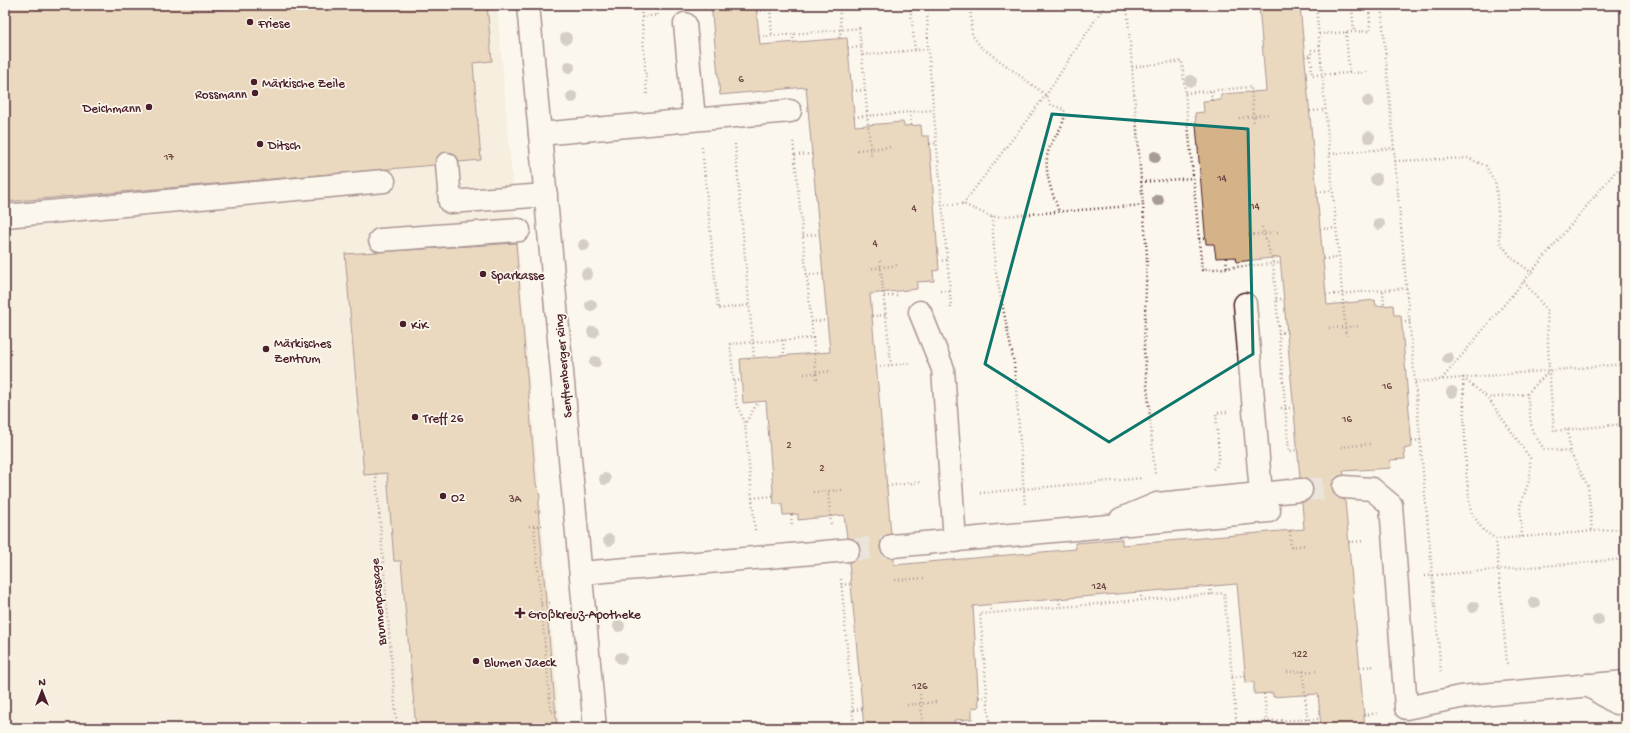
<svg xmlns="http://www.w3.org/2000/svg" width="1630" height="733" font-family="'Gochi Hand',sans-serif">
	<rect width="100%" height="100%" fill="#fbf7ec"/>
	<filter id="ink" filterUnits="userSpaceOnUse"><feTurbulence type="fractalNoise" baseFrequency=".025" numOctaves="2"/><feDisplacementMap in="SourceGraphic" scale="8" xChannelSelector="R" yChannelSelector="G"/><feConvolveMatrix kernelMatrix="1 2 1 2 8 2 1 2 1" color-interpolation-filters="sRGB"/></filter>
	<g filter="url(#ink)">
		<polygon fill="#f0e3ce" points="5,5 497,5 560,728 5,728"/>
		<g fill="#d5b388" stroke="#4a1f2b">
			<polygon points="5,5 487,5 492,61 473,63 481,160 459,162 457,157 453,153 446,152 440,154 436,158 435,165 5,202"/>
			<polygon points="711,5 756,5 760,45 847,38 855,126 903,122 904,126 921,125 922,136 929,136 939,270 933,271 934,281 917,282 917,289 870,294 891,534 885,536 881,540 880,548 882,554 886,557 894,558 894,565 1076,549 1075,543 1122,539 1122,545 1304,529 1302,502 1309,500 1312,496 1313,489 1311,482 1306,479 1300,478 1280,257 1236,262 1235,257 1216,258 1214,244 1206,244 1195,113 1204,112 1203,101 1221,100 1221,94 1266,91 1259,5 1300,5 1327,305 1375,300 1376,306 1393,305 1394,315 1401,315 1412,447 1404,449 1405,459 1390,460 1391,468 1343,471 1344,475 1334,480 1332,486 1333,492 1337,497 1345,500 1365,728 1321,728 1318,694 1273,697 1273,693 1254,694 1254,682 1246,683 1237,584 973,606 979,707 972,708 972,719 954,720 955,725 909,728 864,728 849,562 855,560 859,556 860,549 858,543 854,539 847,538 844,515 798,520 798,514 783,515 782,504 774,504 766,401 743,403 740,359 830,352 806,87 720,95"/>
			<polygon points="516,243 536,484 540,496 538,509 557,728 416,728 401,561 394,561 387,473 364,475 345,254"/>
		</g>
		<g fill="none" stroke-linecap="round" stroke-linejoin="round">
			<g stroke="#d8ccc5" stroke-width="22" stroke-dasharray="22 11" stroke-linecap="butt">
				<polyline points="1301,490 1344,487"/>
				<polyline points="848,550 892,546"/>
			</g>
			<defs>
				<g id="minor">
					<polyline points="528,5 595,728"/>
					<polyline points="685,24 694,119"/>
					<polyline points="540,134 790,111"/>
					<polyline points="447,164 450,202 546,195"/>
					<polyline points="5,216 384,181"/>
					<polyline points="380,240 519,230"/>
					<polyline points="1245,304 1261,494"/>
					<polyline points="920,312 943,369 955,541"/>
					<polyline points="1344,487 1372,489 1391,505 1406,708 1460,697 1625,682"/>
					<polyline points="1121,519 1157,504 1301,490"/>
					<polyline points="892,546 1269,511"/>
					<polyline points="581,573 848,550"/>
					<polyline points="1588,685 1616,703 1625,702"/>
				</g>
			</defs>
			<use href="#minor" stroke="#4a1f2b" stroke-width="25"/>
			<g stroke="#4a1f2b" stroke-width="2.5" stroke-dasharray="1 3" stroke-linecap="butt">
				<polyline points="641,5 647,96"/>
				<polyline points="770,5 772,36"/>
				<polyline points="839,5 841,30 839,39"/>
				<polyline points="910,5 915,50"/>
				<polyline points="927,5 928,49 950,291 939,291"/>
				<path d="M970 5 972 35 981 47 1046 95 1051 105 1064 109C1068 127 1048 140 1047 158 1045 177 1053 194 1059 212"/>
				<polyline points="1316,5 1346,336"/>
				<polyline points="1381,5 1441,672"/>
				<polyline points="1617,5 1623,19 1625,45"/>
				<polyline points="657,6 657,15"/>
				<polyline points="1301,6 1317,5"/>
				<polyline points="1352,9 1354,31"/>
				<polyline points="196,11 227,8"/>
				<polyline points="757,11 770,9"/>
				<polyline points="642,17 658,15"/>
				<polyline points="1346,32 1349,73"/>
				<polyline points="793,34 794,46"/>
				<polyline points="1319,34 1370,31 1369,5"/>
				<polyline points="759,37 859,28 862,55 928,49"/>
				<polyline points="848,48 861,47"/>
				<polyline points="862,55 871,157"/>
				<polyline points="1305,56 1311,56 1311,50 1321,50"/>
				<polyline points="1311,56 1312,75 1369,72"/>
				<polyline points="1132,67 1182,61 1202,270 1281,263"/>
				<polyline points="852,91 865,90"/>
				<polyline points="1211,91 1212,101"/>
				<polyline points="1185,93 1251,87 1254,124"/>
				<polyline points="1310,111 1326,110"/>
				<polyline points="910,112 911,125"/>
				<polyline points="854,117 933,110"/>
				<polyline points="1239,118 1269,114"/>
				<polyline points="1188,123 1196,122"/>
				<polyline points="735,144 754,358"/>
				<polyline points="930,144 936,143"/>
				<polyline points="702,147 718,309 750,305"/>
				<polyline points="857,150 890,147"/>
				<polyline points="1330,154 1394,148"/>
				<polyline points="795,155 812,154"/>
				<polyline points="1395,161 1468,158 1486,166 1496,184 1500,242 1511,257 1532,273"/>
				<polyline points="1141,182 1193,178"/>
				<polyline points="1317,192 1333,190"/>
				<polyline points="963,204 1046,95 1105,5"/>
				<polyline points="941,205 963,204 992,217 1143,205 1127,5"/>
				<polyline points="1143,205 1147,255 1144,349 1155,475"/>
				<polyline points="992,217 995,268 1014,363 1025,506"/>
				<polyline points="1262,227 1273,263 1289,451 1298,450"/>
				<polyline points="1320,229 1336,228"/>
				<polyline points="1249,235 1278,232"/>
				<polyline points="803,236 819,234"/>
				<polyline points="1199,239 1206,239"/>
				<polyline points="1226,258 1227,268"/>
				<polyline points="1323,259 1339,258"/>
				<polyline points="880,261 891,365"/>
				<polyline points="938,261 947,260"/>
				<polyline points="868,269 899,265"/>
				<polyline points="806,275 823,274"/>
				<polyline points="1524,282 1547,310 1549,370 1554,431 1624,424 1620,364"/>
				<polyline points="950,291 951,310"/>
				<polyline points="1383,291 1384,305"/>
				<polyline points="1326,295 1407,288"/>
				<polyline points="884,296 898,295"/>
				<polyline points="1276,299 1284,299"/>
				<polyline points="872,316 886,315"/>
				<polyline points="811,322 827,320"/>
				<polyline points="1401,322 1410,322"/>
				<polyline points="1329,328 1361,326"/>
				<polyline points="1278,333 1287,332"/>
				<polyline points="813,338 817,381"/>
				<polyline points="783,340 784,356"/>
				<polyline points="876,367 910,363"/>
				<polyline points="804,374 832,371"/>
				<polyline points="1463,377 1466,471 1471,512 1483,530 1496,539 1620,529"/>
				<polyline points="1463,378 1488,398"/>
				<polyline points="1442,379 1625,160"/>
				<polyline points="734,381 742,380"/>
				<polyline points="1415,382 1625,364"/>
				<polyline points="1527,394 1549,371"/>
				<polyline points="1281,408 1294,408"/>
				<polyline points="746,422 758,402"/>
				<polyline points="1568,430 1570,452"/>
				<polyline points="1412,441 1421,440"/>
				<polyline points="1341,447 1371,444"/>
				<polyline points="1213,469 1216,467 1219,455 1216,413 1227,412"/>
				<polyline points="376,474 397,728"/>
				<polyline points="887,486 922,482"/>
				<polyline points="828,491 831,524"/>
				<polyline points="813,492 842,490"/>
				<polyline points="980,493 1143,478"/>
				<polyline points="752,498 773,496"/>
				<polyline points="535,512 543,511"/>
				<polyline points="791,515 792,527"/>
				<polyline points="1625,522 1620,529 1625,585"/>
				<polyline points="529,526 544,525"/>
				<polyline points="534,526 551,712 560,711"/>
				<polyline points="755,530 745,423 736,403 730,344 813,338 793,139"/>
				<polyline points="1290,531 1291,547 1306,545"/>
				<polyline points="1522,537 1520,506 1530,478 1530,458 1488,398 1527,394 1532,431 1544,449 1570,452 1588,486 1592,531"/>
				<polyline points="1496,539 1507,664"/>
				<polyline points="1349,542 1365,541"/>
				<polyline points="1425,576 1625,559"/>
				<polyline points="841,579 854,728"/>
				<polyline points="895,580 927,578"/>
				<polyline points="841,585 851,584"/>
				<polyline points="1210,586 1211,595"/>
				<polyline points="1141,592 1141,600"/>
				<polyline points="1059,599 1060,607"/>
				<polyline points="541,604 551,603"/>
				<polyline points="990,605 991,613"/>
				<polyline points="549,633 553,632"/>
				<polyline points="1360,667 1376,666"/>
				<polyline points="1303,671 1308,728"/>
				<polyline points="1287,672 1316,671"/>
				<polyline points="1232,677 1245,676"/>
				<polyline points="920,694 923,728"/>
				<polyline points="1264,694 1268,728"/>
				<polyline points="979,697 987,697"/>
				<polyline points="907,705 937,702"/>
				<polyline points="853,710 862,709"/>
				<polyline points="1364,715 1379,713"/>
				<polyline points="962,720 962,728"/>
				<polyline points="1525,720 1526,728"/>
				<polyline points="1237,724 1267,721 1320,719"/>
				<polyline points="990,728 980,614 1224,593 1237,728"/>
			</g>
			<use href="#minor" stroke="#fbf7ec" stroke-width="22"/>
		</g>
		<g fill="#a79c95">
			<circle cx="566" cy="38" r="6"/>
			<circle cx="569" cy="67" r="6"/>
			<circle cx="1191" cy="81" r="6"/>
			<circle cx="572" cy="97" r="6"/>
			<circle cx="1368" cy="101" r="6"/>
			<circle cx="1369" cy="137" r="6"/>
			<circle cx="1155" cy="157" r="6"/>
			<circle cx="1376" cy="179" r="6"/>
			<circle cx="1158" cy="200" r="6"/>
			<circle cx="1379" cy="224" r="6"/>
			<circle cx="584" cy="245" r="6"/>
			<circle cx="587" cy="274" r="6"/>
			<circle cx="591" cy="305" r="6"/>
			<circle cx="593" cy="332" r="6"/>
			<circle cx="1448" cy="358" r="6"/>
			<circle cx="595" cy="362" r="6"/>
			<circle cx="1452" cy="392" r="6"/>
			<circle cx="605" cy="479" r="6"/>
			<circle cx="609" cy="540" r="6"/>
			<circle cx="1534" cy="603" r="6"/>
			<circle cx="1473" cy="607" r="6"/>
			<circle cx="1598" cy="620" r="6"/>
			<circle cx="619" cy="626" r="6"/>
			<circle cx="621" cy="658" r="6"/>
		</g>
	</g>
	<path d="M0 0H1630V733H0ZM1052 114 1248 129 1253 354 1109 442 985 364Z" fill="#fbf7ec" fill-opacity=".55" fill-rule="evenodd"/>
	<path fill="none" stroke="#0f766e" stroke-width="3" stroke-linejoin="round" d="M1052 114 1248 129 1253 354 1109 442 985 364Z"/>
	<g fill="#4a1f2b" stroke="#fbf7ec" stroke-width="1.5">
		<circle cx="250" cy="22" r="4"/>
		<circle cx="254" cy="82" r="4"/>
		<circle cx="255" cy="93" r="4"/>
		<circle cx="149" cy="107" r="4"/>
		<circle cx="260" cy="144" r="4"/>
		<circle cx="483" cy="274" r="4"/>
		<circle cx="403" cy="324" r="4"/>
		<circle cx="266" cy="349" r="4"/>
		<circle cx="415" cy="417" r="4"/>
		<circle cx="443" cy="496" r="4"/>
		<path d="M518 607h4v4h4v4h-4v4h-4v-4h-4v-4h4z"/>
		<circle cx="476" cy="661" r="4"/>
	</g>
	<g text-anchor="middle" stroke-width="3.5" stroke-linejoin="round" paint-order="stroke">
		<g font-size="11" fill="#6d4442">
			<text x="741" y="82">6</text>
			<text x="169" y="160">17</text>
			<text x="1222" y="181">14</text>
			<text x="1255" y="209">14</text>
			<text x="914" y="211">4</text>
			<text x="875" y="246">4</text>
			<text x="1387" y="389">16</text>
			<text x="1347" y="422">16</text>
			<text x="789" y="448">2</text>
			<text x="822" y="471">2</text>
			<text x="515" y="502">3A</text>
			<text x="1099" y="589">124</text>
			<text x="1300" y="657">122</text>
			<text x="920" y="689">126</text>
		</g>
		<g font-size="13" fill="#4a1f2b" stroke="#fbf7ec" text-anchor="start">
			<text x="258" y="27">Friese</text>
			<text x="262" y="87">Märkische Zeile</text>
			<text x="247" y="98" text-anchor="end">Rossmann</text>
			<text x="141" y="112" text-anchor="end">Deichmann</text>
			<text x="268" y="149">Ditsch</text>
			<text x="491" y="279">Sparkasse</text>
			<text x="411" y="329">KiK</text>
			<text x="274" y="347">Märkisches<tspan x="274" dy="15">Zentrum</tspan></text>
			<text x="423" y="422">Treff 26</text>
			<text x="451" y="501">O2</text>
			<text x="528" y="618">Großkreuz-Apotheke</text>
			<text x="484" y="666">Blumen Jaeck</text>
		</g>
		<g font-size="13" fill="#4a1f2b" stroke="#fbf7ec">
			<text transform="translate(562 366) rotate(-95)" y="5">Senftenberger Ring</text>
			<text transform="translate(377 602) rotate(-95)" y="5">Brunnenpassage</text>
		</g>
	</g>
	<rect width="1630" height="733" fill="none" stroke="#fbf7ec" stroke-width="20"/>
	<rect x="10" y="10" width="1610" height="713" fill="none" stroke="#4a1f2b" stroke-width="1.5" filter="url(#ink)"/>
	<g transform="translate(42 691)" stroke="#fbf7ec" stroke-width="3" paint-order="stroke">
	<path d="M0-3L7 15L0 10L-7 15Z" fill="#4a1f2b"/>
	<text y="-6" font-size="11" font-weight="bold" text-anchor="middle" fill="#4a1f2b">N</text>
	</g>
</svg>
